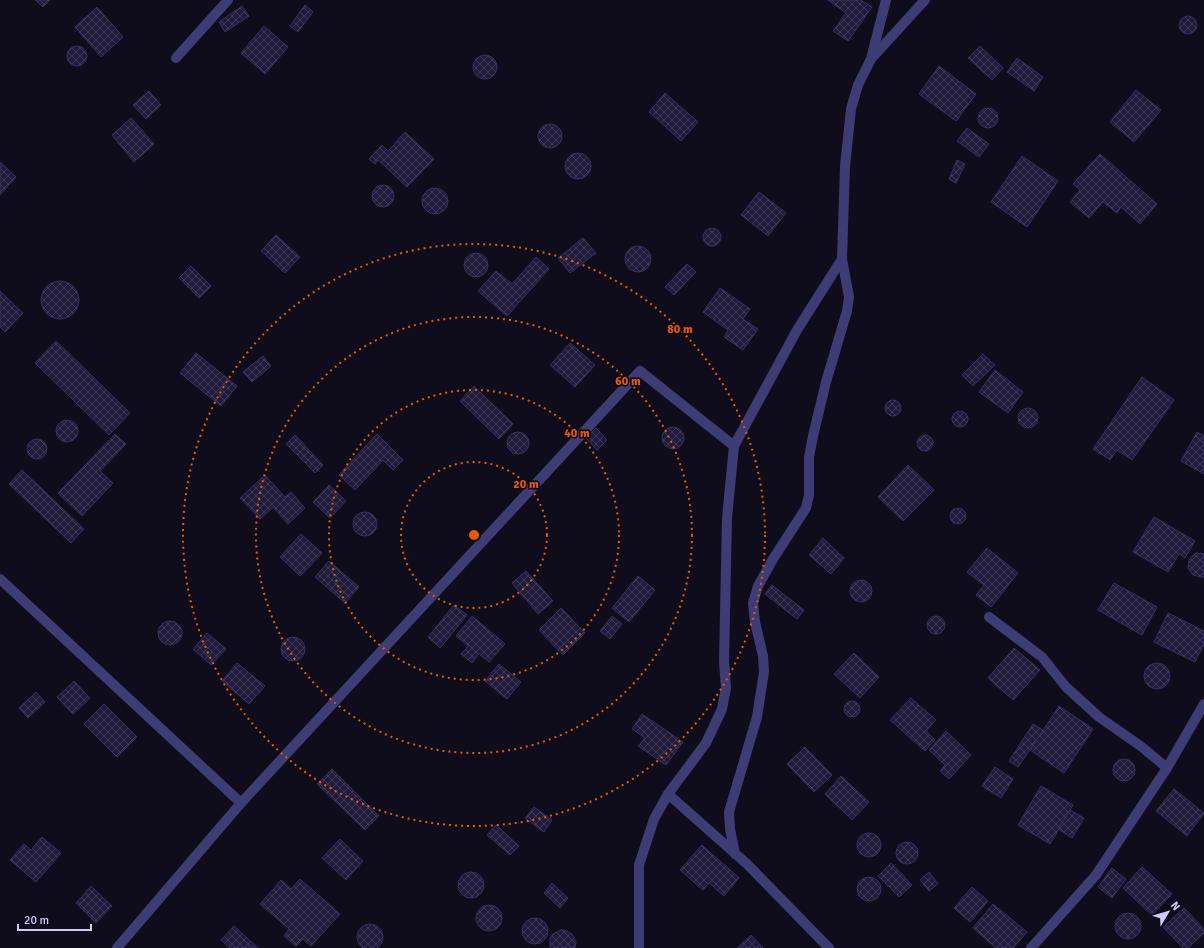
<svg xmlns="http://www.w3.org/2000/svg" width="1204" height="948" font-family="Signika,sans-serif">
	<defs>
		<pattern id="building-cross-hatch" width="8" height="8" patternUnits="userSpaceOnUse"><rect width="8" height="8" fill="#201b3a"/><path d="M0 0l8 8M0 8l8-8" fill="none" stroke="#3f3b57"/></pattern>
	</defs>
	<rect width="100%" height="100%" fill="#0f0d1b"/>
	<g fill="url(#building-cross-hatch)" stroke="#382f63">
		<polygon points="35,0 50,0 43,7"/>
		<polygon points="828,0 861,0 872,7 848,41 833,31 846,13"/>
		<polygon points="305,5 313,12 298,32 290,26"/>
		<polygon points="242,6 249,16 225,32 219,22"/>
		<polygon points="97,7 123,37 101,57 75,27"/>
		<circle cx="1188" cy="25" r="9"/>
		<polygon points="264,26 288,47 265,74 241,53"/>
		<circle cx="77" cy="56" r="10"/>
		<polygon points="980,46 1003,68 992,80 968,58"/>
		<circle cx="485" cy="67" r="12"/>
		<polygon points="1017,58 1043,77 1034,91 1007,72"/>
		<polygon points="939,66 976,94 956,121 919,94"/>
		<polygon points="1136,90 1161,110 1134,142 1110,122"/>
		<polygon points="149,91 161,105 146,119 133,105"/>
		<polygon points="665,93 698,122 681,141 649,112"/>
		<circle cx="988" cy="118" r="10"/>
		<polygon points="131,118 154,144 134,162 112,135"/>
		<circle cx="550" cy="136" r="12"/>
		<polygon points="967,128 989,144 979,157 957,141"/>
		<polygon points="405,132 434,159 407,187 378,160 375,164 369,159 382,145 388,151"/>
		<circle cx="578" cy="166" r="13"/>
		<polygon points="1100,154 1157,204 1140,224 1121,207 1117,213 1103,202 1089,218 1070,202 1080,190 1073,184"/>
		<polygon points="1022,156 1058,181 1027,227 991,202"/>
		<polygon points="957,160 965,164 956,183 949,179"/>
		<polygon points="0,162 16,177 0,195"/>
		<circle cx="383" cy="196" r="11"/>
		<circle cx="435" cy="201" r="13"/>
		<polygon points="759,192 786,213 768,236 741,215"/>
		<circle cx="712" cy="237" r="9"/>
		<polygon points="276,235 300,257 285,273 261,251"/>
		<polygon points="583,238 596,253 570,273 558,258"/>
		<circle cx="638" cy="259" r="13"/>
		<circle cx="476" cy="265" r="12"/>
		<polygon points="536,257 549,269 507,316 478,291 496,271 512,284"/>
		<polygon points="687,264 696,272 674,295 665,287"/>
		<polygon points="191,266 211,286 199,298 179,278"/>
		<circle cx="60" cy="300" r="19"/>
		<polygon points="720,288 750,309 743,319 758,329 743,350 724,337 728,330 703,312"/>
		<polygon points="0,291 23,313 5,332 0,327"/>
		<polygon points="56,341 130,413 109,435 35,363"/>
		<polygon points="570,343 595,365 575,387 550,365"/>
		<polygon points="196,353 237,386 221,406 180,373"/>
		<polygon points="983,354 995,365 973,386 962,375"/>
		<polygon points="263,356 271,366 252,382 243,372"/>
		<polygon points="995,370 1023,392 1008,413 979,392"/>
		<polygon points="1142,377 1174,400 1132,460 1117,450 1110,460 1093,449"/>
		<polygon points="474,386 513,424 499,439 460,401"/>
		<circle cx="893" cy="408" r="8"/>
		<circle cx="1028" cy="418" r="10"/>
		<circle cx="960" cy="419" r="8"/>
		<circle cx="67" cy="431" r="11"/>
		<circle cx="673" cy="438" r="11"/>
		<polygon points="596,428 607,440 597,450 586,438"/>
		<circle cx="518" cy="443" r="11"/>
		<polygon points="1197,432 1204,436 1204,474 1181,461"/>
		<polygon points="115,434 126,444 100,471 113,483 82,516 58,493"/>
		<polygon points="377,434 403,460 393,470 383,460 355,490 339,475"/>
		<circle cx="925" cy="443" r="8"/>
		<polygon points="295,435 323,465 315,473 286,444"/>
		<circle cx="37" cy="449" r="10"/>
		<polygon points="908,465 934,490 903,521 878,497"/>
		<polygon points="22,470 84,529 71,543 9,484"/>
		<polygon points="265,475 285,497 291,492 305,508 288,524 273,507 260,519 240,498"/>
		<polygon points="329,485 346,501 330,518 313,502"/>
		<circle cx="958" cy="516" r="8"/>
		<circle cx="365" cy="524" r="12"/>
		<polygon points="1154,517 1195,541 1185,558 1179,554 1168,572 1133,552"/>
		<polygon points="301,534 322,553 300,576 280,557"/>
		<polygon points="823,538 844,558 831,574 809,555"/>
		<polygon points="987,548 1018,573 991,607 976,595 984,585 967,572"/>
		<polygon points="1197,553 1204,554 1204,577 1200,577 1193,575 1188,568 1189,560 1194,554"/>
		<polygon points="329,561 359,587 345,603 315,577"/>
		<polygon points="526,571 553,601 538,614 512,583"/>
		<polygon points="638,576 655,590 629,622 612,608"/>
		<circle cx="861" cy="591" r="11"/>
		<polygon points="1114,583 1157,607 1142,635 1098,610"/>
		<polygon points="772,585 804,610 797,619 765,594"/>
		<polygon points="454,605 467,615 440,648 428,637"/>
		<polygon points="561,608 585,633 563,655 539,630"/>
		<polygon points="1168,613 1204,631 1204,644 1195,662 1154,642"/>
		<circle cx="936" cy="625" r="9"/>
		<polygon points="472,616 505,644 489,662 479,654 472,663 461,654 468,646 456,636"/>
		<polygon points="612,616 622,624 610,639 600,631"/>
		<circle cx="170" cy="633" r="12"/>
		<polygon points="207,633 226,649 211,665 193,649"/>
		<circle cx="293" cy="649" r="12"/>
		<polygon points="1014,648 1040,670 1013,700 988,678"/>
		<polygon points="854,653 879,677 860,698 834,674"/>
		<circle cx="1157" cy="676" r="13"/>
		<polygon points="237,663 265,686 249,704 222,681"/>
		<polygon points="499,664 521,682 507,699 485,681"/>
		<polygon points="74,681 90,698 73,714 57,697"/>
		<polygon points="36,692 45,702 28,718 19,708"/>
		<polygon points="911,698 936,720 926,731 935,740 925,751 890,720"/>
		<circle cx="852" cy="709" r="8"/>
		<polygon points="104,704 137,737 117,757 84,724"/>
		<polygon points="1059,706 1093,729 1064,773 1030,750"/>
		<polygon points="642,714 683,742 666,765 638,746 645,738 632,729"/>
		<polygon points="1033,724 1043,730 1018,767 1009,761"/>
		<polygon points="946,731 971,755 949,779 940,771 945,765 929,750"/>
		<polygon points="805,747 832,775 814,792 787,764"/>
		<circle cx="1124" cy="770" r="11"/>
		<polygon points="995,767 1013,779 1001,798 982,786"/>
		<polygon points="332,769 379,816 365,830 317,784"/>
		<polygon points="841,776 869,802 852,820 825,794"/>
		<polygon points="1041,786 1073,805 1050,844 1018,825"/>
		<polygon points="1174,789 1204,813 1187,836 1156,811"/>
		<polygon points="534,807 552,820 544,832 525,818"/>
		<polygon points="1070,810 1084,818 1072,838 1058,829"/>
		<polygon points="496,825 519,846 510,855 487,835"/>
		<circle cx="869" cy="845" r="12"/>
		<polygon points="42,837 61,853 36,882 10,860 24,844 31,850"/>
		<polygon points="340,839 363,861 346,880 322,858"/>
		<circle cx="907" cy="853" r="11"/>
		<polygon points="702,845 739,878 724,896 709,883 703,890 680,870"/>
		<polygon points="891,863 912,885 899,897 878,876"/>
		<polygon points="1142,867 1172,894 1152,915 1123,888"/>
		<polygon points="1112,868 1126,879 1112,898 1098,887"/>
		<circle cx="471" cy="885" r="13"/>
		<polygon points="929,872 938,884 929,891 920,880"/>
		<circle cx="869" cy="889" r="12"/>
		<polygon points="300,879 340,914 311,946 303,939 296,946 284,936 289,929 260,904 281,880 291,889"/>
		<polygon points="552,883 568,898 560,908 544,893"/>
		<polygon points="91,886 112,906 96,923 76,903"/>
		<polygon points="972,887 988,901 970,922 954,908"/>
		<polygon points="993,904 1027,932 1013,948 996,948 973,928"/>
		<circle cx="489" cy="918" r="13"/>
		<polygon points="1184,908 1204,929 1204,933 1188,948 1183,948 1163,927"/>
		<circle cx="1128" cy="926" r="13"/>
		<circle cx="535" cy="931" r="13"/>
		<circle cx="370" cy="937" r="13"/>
		<polygon points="234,926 258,948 230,948 221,940"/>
		<polygon points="560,930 564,930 572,934 576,942 575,948 550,948 550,938 553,934"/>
		<polygon points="751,935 763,948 737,948"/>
	</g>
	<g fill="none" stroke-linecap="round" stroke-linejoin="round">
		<g stroke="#3d3c75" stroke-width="10">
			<polyline points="176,58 228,0"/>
			<polyline points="872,58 925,0"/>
			<polyline points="0,579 241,803"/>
			<polyline points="989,617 1042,657 1066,687 1099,717 1142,747 1167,768"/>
			<polyline points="668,794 747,864 829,948"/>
			<polyline points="735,854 730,829 729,812 757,717 764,672 763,656 755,622 753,603 758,586 773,559 806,508 809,495 809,457 813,436 826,382 847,311 849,297 842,259"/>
			<polyline points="117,948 241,803 640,371 734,446"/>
			<polyline points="639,948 639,865 654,819 668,794 706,743 722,709 726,688 724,662 727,518 734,446 797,330 842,259 845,166 851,109 858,85 871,59 886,0"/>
			<polyline points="1031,948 1096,875 1167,768 1204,704"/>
		</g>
	</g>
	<g fill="none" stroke="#e8590c" stroke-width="2" stroke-dasharray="2 4">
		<circle cx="474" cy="535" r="73"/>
		<circle cx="474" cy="535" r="145"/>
		<circle cx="474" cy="535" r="218"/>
		<circle cx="474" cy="535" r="291"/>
	</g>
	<circle cx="474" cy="535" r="6" fill="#e8590c" stroke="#0f0d1b" stroke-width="2"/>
	<g font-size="12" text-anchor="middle" font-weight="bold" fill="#e8590c" stroke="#0f0d1b" stroke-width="3.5" stroke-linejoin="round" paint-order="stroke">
		<text x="680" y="333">80 m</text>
		<text x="628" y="385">60 m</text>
		<text x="577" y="437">40 m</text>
		<text x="526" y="488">20 m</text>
	</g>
	<g transform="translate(1168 912) rotate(52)" stroke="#0f0d1b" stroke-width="3" paint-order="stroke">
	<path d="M0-3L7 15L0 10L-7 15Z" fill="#cfcbfa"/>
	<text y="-6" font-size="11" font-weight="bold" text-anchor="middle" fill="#cfcbfa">N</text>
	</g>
	<path d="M18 924v6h73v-6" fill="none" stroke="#cfcbfa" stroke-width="2"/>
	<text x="24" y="924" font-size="12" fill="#cfcbfa" stroke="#0f0d1b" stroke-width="3" paint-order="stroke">20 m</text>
</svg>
